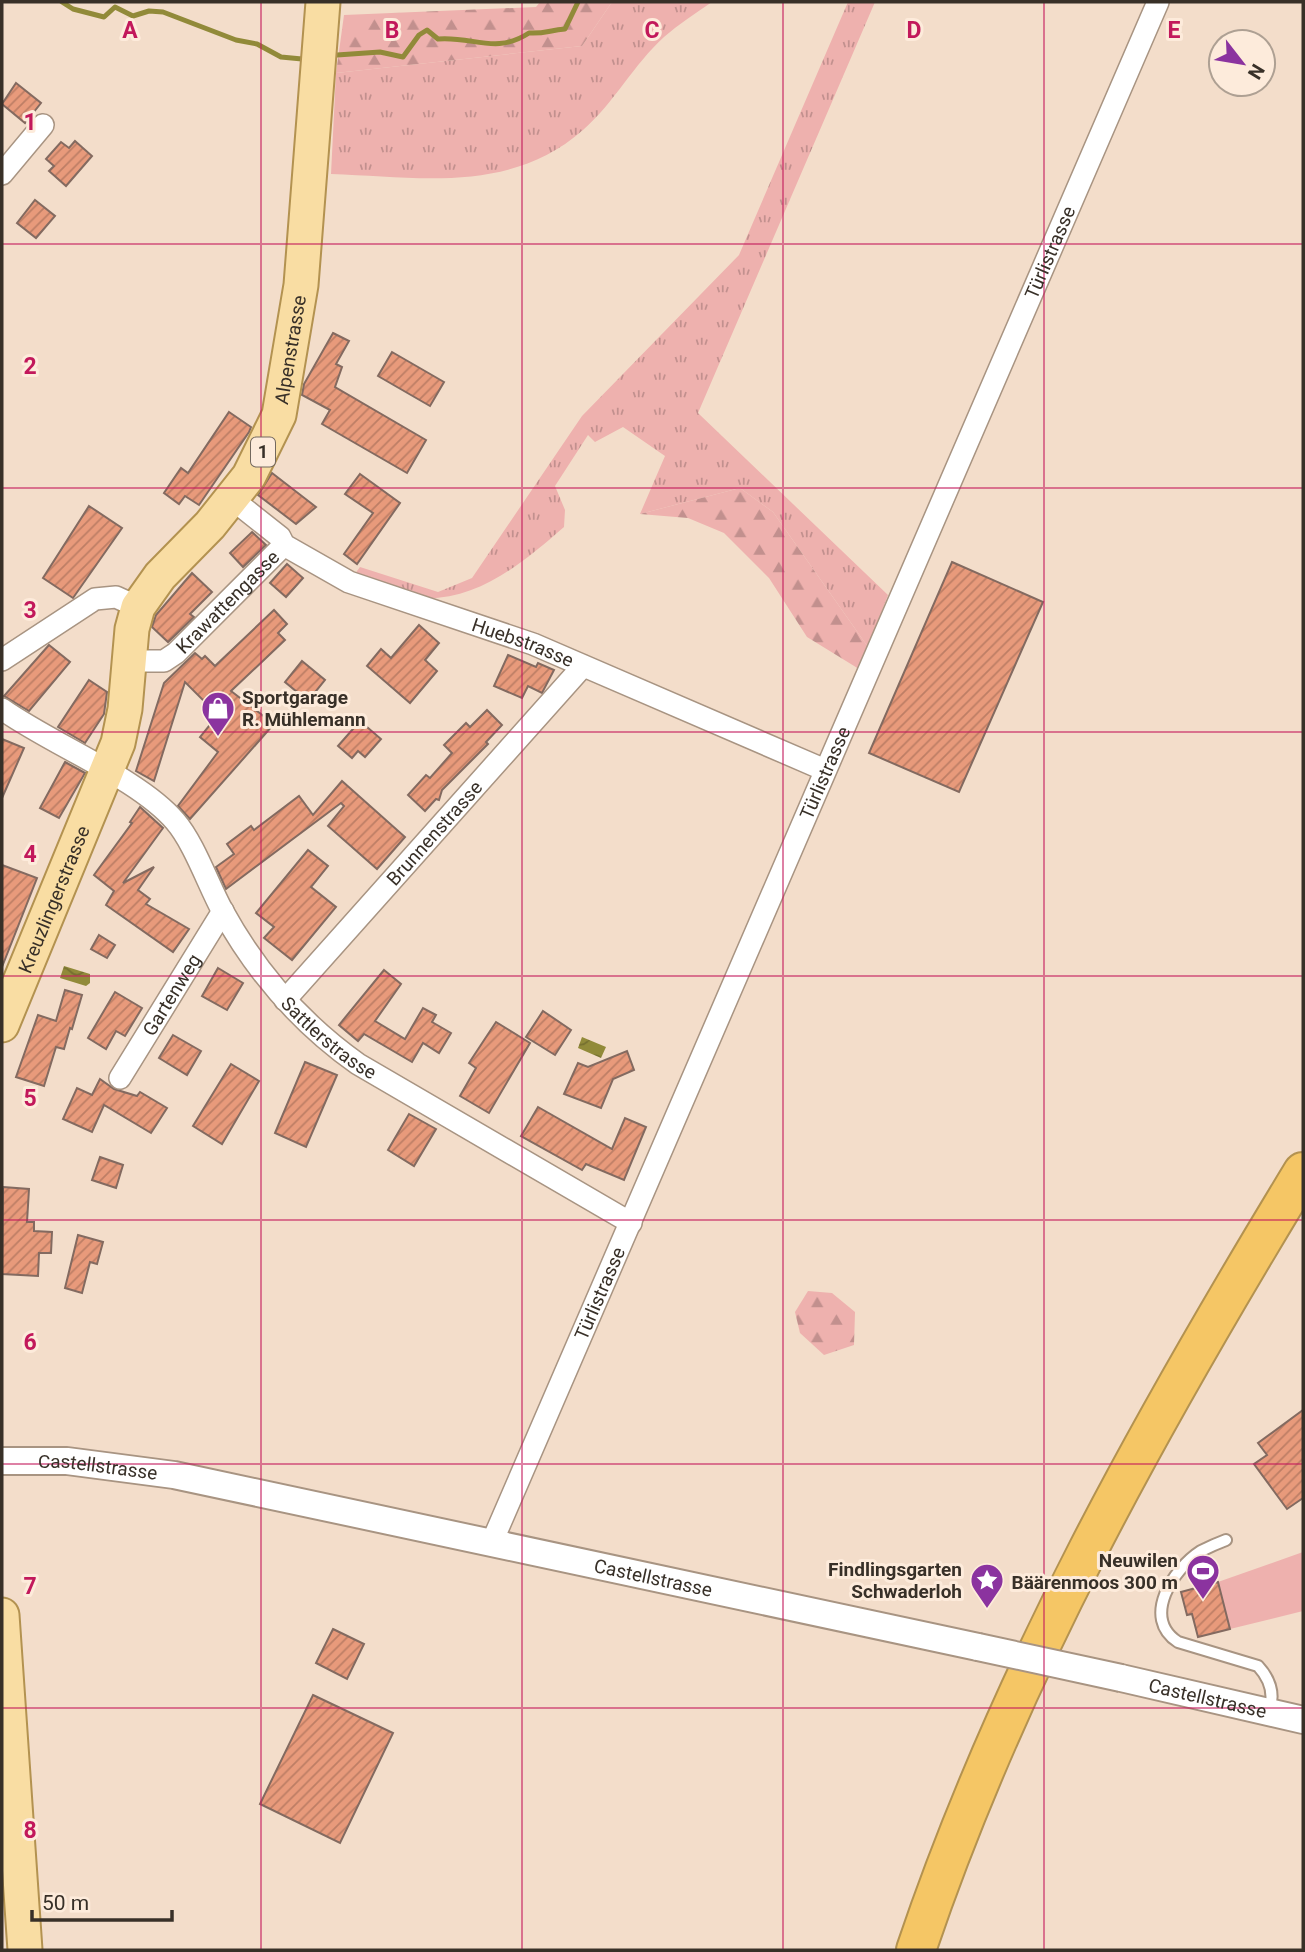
<svg xmlns="http://www.w3.org/2000/svg" width="1305" height="1952" font-family="Roboto,sans-serif">
	<defs>
		<pattern id="grass-tufts" width="24" height="20" patternUnits="userSpaceOnUse" patternTransform="scale(1.75)"><rect width="24" height="20" fill="#eeb1ae"/><path d="M3 7l-1-3M5 7V3M7 7l1-3M15 17l-1-3M17 17v-4M19 17l1-3" fill="none" stroke="#c2908e"/></pattern>
		<pattern id="forest-firs" width="22" height="20" patternUnits="userSpaceOnUse" patternTransform="scale(1.75)"><rect width="22" height="20" fill="#eeb1ae"/><path d="M5 1l3.5 6h-7zM16 11l3.5 6h-7z" fill="#c2908e"/></pattern>
		<pattern id="water-waves" width="16" height="10" patternUnits="userSpaceOnUse" patternTransform="scale(1.75)"><rect width="16" height="10" fill="#918a39"/><path d="M0 5q4-4 8 0t8 0" fill="none" stroke="#777130"/></pattern>
		<pattern id="building-hatch" width="6" height="6" patternUnits="userSpaceOnUse" patternTransform="scale(1.75)"><rect width="6" height="6" fill="#e89a7b"/><path d="M-1 1l2-2M0 6l6-6M5 7l2-2" fill="none" stroke="#bd7e65"/></pattern>
	</defs>
	<rect width="100%" height="100%" fill="#f3ddca"/>
	<g fill="url(#grass-tufts)">
		<path d="M612 2H712C696 13 679 24 664 37 634 64 614 103 583 130 510 194 420 177 331 174L336 73 582 46Z"/>
		<path d="M848 2H875L698 413 888 595 868 647 773 512 740 488 640 514 665 456 623 427 595 442 588 435 555 486 565 510 564 527C518 567 468 609 403 596 387 592 370 582 354 575L360 567 438 592 472 578 582 416 739 255Z"/>
	</g>
	<g fill="url(#forest-firs)">
		<polygon points="540,2 612,2 582,46 336,73 344,15 536,7"/>
		<polygon points="740,488 773,512 868,647 859,669 807,637 769,578 724,533 688,518 640,514"/>
		<polygon points="808,1291 832,1293 855,1312 854,1345 824,1355 800,1333 795,1312"/>
	</g>
	<polygon fill="#eeb1ae" points="1303,1552 1303,1611 1230,1629 1218,1582"/>
	<g fill="url(#water-waves)">
		<polygon points="64,966 90,974 90,983 86,986 60,978"/>
		<polygon points="582,1037 606,1047 601,1058 578,1048"/>
	</g>
	<g fill="none" stroke-linecap="round" stroke-linejoin="round">
		<g stroke="#918a39" stroke-width="5">
			<polyline points="62,2 73,9 104,17 115,7 133,16 149,11 163,12 236,40 257,44 281,57 302,59"/>
			<path d="M337 55 380 52 403 57 419 35 427 30 438 39C474 36 495 55 529 33 545 34 550 30 565 29L578 2"/>
		</g>
	</g>
	<g fill="url(#building-hatch)" stroke="#836a60" stroke-width="2">
		<polygon points="16,83 41,103 25,123 2,104"/>
		<polygon points="75,141 92,156 66,186 49,171 54,166 46,159 61,142 69,148"/>
		<polygon points="35,200 55,216 36,238 17,223"/>
		<polygon points="333,333 349,341 336,364 342,367 335,387 426,440 407,473 322,424 330,410 302,395 304,384"/>
		<polygon points="392,352 444,382 430,406 378,376"/>
		<polygon points="229,412 251,427 249,432 199,505 185,496 179,504 164,493 181,468 188,473"/>
		<polygon points="272,473 316,507 296,524 258,495"/>
		<polygon points="360,474 400,503 357,564 344,554 373,513 345,494"/>
		<polygon points="89,506 122,528 73,598 43,578"/>
		<polygon points="252,532 266,545 243,567 230,553"/>
		<polygon points="952,562 1043,602 959,792 869,753"/>
		<polygon points="287,564 303,578 286,597 270,583"/>
		<polygon points="192,573 212,592 190,614 194,617 168,642 152,627 156,615"/>
		<polygon points="274,610 287,624 278,633 285,640 231,691 274,724 190,819 178,806 218,752 200,737 218,715 185,682 154,781 136,771 164,683 195,653 202,659 205,656 215,666"/>
		<polygon points="419,625 439,643 425,660 437,671 410,703 367,666 381,649 391,658"/>
		<polygon points="49,645 70,662 29,711 4,696"/>
		<polygon points="508,655 536,667 538,663 554,670 542,693 528,686 522,698 494,686"/>
		<polygon points="302,661 325,680 308,701 285,682"/>
		<polygon points="89,680 107,692 104,714 85,743 58,727"/>
		<polygon points="487,710 502,725 486,742 488,744 442,790 439,800 436,799 425,811 408,795 426,775 430,778 452,753 444,745 466,723 470,727"/>
		<polygon points="360,721 381,739 365,757 358,751 352,758 338,746"/>
		<polygon points="2,739 24,748 2,798"/>
		<polygon points="65,762 85,773 59,818 40,808"/>
		<polygon points="342,781 405,837 377,869 328,826 344,806 341,803 226,889 216,867 234,854 227,844 251,826 254,830 299,796 313,815"/>
		<polygon points="140,807 163,828 123,883 154,867 138,890 150,899 146,904 189,929 173,952 106,905 114,891 94,875 132,823 130,822"/>
		<polygon points="308,850 328,866 311,887 336,907 292,960 264,938 274,927 256,913"/>
		<polygon points="2,865 37,878 2,967"/>
		<polygon points="99,935 115,945 107,958 91,949"/>
		<polygon points="218,968 243,983 227,1010 202,996"/>
		<polygon points="384,970 401,984 375,1021 405,1039 423,1008 436,1015 432,1022 451,1033 439,1053 423,1043 412,1062 364,1034 358,1041 339,1025"/>
		<polygon points="65,990 82,995 72,1029 70,1028 64,1049 56,1047 44,1086 16,1077 38,1015 56,1021"/>
		<polygon points="115,992 142,1008 125,1036 116,1031 106,1049 88,1038"/>
		<polygon points="543,1011 571,1030 555,1055 526,1037"/>
		<polygon points="496,1022 530,1043 489,1113 460,1096 476,1068 469,1063"/>
		<polygon points="173,1035 201,1051 187,1075 159,1058"/>
		<polygon points="627,1051 634,1070 613,1079 601,1108 564,1094 578,1063 588,1067"/>
		<polygon points="305,1062 337,1075 306,1147 275,1133"/>
		<polygon points="231,1064 259,1081 222,1144 193,1126"/>
		<polygon points="100,1079 114,1089 137,1096 140,1092 167,1108 151,1133 104,1105 92,1132 63,1119 77,1088 92,1095"/>
		<polygon points="538,1107 612,1149 625,1118 646,1127 624,1180 586,1164 582,1170 521,1136"/>
		<polygon points="409,1114 436,1129 414,1166 388,1150"/>
		<polygon points="100,1157 123,1165 116,1188 92,1180"/>
		<polygon points="3,1187 29,1189 27,1222 34,1222 34,1231 52,1232 51,1253 39,1253 38,1276 2,1274"/>
		<polygon points="78,1235 103,1242 97,1264 90,1262 82,1293 65,1288"/>
		<polygon points="1303,1410 1303,1498 1287,1509 1254,1464 1267,1455 1258,1443"/>
		<polygon points="1218,1582 1230,1629 1198,1637 1192,1614 1187,1615 1181,1592"/>
		<polygon points="333,1629 364,1644 347,1679 316,1663"/>
		<polygon points="313,1695 393,1733 340,1843 260,1804"/>
	</g>
	<g fill="none" stroke-linecap="round" stroke-linejoin="round">
		<defs>
			<path id="service" d="M1226 1540C1218 1543 1209 1547 1201 1551 1173 1569 1141 1618 1178 1642L1258 1666C1270 1679 1275 1694 1269 1711"/>
			<g id="minor">
				<polyline points="2,174 43,125"/>
				<path id="s1" d="M232 499 280 537 284 545 349 582 533 644 825 770"/>
				<polyline points="2,660 95,599 116,597 138,607"/>
				<path id="s2" d="M130 661H164L176 653 284 545"/>
				<path id="s3" d="M2 709C51 744 138 778 175 821 194 843 208 884 222 910 256 972 300 1023 358 1064L631 1223"/>
				<path id="s4" d="M285 1000 583 666"/>
				<path id="s5" d="M120 1078 223 911"/>
				<path id="s6" d="M492 1542 1158 2"/>
			</g>
			<g id="tertiary">
				<path id="s7" d="M2 1461H67L174 1475 978 1647"/>
				<path id="s8" d="M1121 1678 1303 1720"/>
			</g>
			<g id="primary">
				<path id="s9" d="M2 1025 118 743 125 709 132 629 138 607 160 576 210 525 249 476 279 415 301 285 323 2"/>
				<polyline points="2,1615 25,1950"/>
			</g>
			<path id="motorway" d="M916 1950C1009 1674 1152 1420 1303 1172"/>
		</defs>
		<use href="#service" stroke="#a89482" stroke-width="14"/>
		<use href="#minor" stroke="#a89482" stroke-width="24"/>
		<use href="#tertiary" stroke="#a89482" stroke-width="30"/>
		<use href="#primary" stroke="#b39250" stroke-width="37"/>
		<use href="#motorway" stroke="#b39250" stroke-width="42"/>
		<use href="#service" stroke="#fff" stroke-width="10"/>
		<use href="#minor" stroke="#fff" stroke-width="21"/>
		<use href="#tertiary" stroke="#fff" stroke-width="26"/>
		<use href="#primary" stroke="#f9dda3" stroke-width="33"/>
		<use href="#motorway" stroke="#f5c665" stroke-width="38"/>
		<defs>
			<polyline id="tertiary-bridge" points="978,1647 1121,1678"/>
		</defs>
		<use href="#tertiary-bridge" stroke="#a89482" stroke-width="30" stroke-linecap="butt"/>
		<use href="#tertiary-bridge" stroke="#fff" stroke-width="26"/>
	</g>
	<path fill="none" stroke="#c2185b" stroke-width="2" stroke-opacity="0.55" d="M261 2V1950M522 2V1950M783 2V1950M1044 2V1950M2 244H1303M2 488H1303M2 732H1303M2 976H1303M2 1220H1303M2 1464H1303M2 1708H1303"/>
	<defs>
		<symbol id="shop-pin" viewBox="-11 -11 22 30"><path d="M0 17L-7.5 6A9.5 9.5 0 1 1 7.5 6Z" fill="#8b339f" stroke="#fdebdb"/><path d="M-5-2.5h2.3a2.7 3.5 0 0 1 5.4 0H5L5.5 6h-11ZM-1.5-2.5h3a1.5 2.3 0 0 0-3 0Z" fill="#fff"/></symbol>
		<symbol id="stadium-pin" viewBox="-11 -11 22 30"><path d="M0 17L-7.5 6A9.5 9.5 0 1 1 7.5 6Z" fill="#8b339f" stroke="#fdebdb"/><path d="M0-5a6.5 5 0 1 0 0 10a6.5 5 0 1 0 0-10ZM-3.5-1.8h7v3.6h-7Z" fill="#fff"/></symbol>
		<symbol id="sight-pin" viewBox="-11 -11 22 30"><path d="M0 17L-7.5 6A9.5 9.5 0 1 1 7.5 6Z" fill="#8b339f" stroke="#fdebdb"/><path d="M0-6L1.8-2.2L6-1.7L2.9 1.2L3.7 5.4L0 3.3L-3.7 5.4L-2.9 1.2L-6-1.7L-1.8-2.2Z" fill="#fff"/></symbol>
	</defs>
	<g fill-rule="evenodd">
		<use href="#shop-pin" x="199" y="689" width="38" height="52"/>
		<use href="#stadium-pin" x="1184" y="1552" width="38" height="52"/>
		<use href="#sight-pin" x="968" y="1561" width="38" height="52"/>
	</g>
	<g text-anchor="middle" stroke-width="6" stroke-linejoin="round" paint-order="stroke">
		<rect fill="#fdebdb" stroke="#73685e" stroke-width="2" x="251" y="437.5" width="24" height="29" rx="5"/>
		<g font-size="18" font-weight="bold" fill="#383028">
			<text x="263" y="458">1</text>
		</g>
		<g font-size="19" fill="#383028" stroke="#fdebdb">
			<text dy="7" stroke="none"><textPath href="#s6" startOffset="1405">Türlistrasse</textPath></text>
			<text dy="7" stroke="none"><textPath href="#s9" startOffset="749">Alpenstrasse</textPath></text>
			<text dy="7" stroke="none"><textPath href="#s2" startOffset="121">Krawattengasse</textPath></text>
			<text dy="7" stroke="none"><textPath href="#s1" startOffset="329">Huebstrasse</textPath></text>
			<text dy="7" stroke="none"><textPath href="#s6" startOffset="838">Türlistrasse</textPath></text>
			<text dy="7" stroke="none"><textPath href="#s4" startOffset="224">Brunnenstrasse</textPath></text>
			<text dy="7" stroke="none"><textPath href="#s9" startOffset="136">Kreuzlingerstrasse</textPath></text>
			<text dy="7" stroke="none"><textPath href="#s5" startOffset="98">Gartenweg</textPath></text>
			<text dy="7" stroke="none"><textPath href="#s3" startOffset="476">Sattlerstrasse</textPath></text>
			<text dy="7" stroke="none"><textPath href="#s6" startOffset="271">Türlistrasse</textPath></text>
			<text dy="7" stroke="none"><textPath href="#s7" startOffset="96">Castellstrasse</textPath></text>
			<text dy="7" stroke="none"><textPath href="#s7" startOffset="663">Castellstrasse</textPath></text>
			<text dy="7" stroke="none"><textPath href="#s8" startOffset="89">Castellstrasse</textPath></text>
		</g>
		<g font-size="19" font-weight="bold" fill="#383028" stroke="#fdebdb" text-anchor="end">
			<text x="242" y="704" text-anchor="start">Sportgarage<tspan x="242" dy="22">R. Mühlemann</tspan></text>
			<text x="1178" y="1567">Neuwilen<tspan x="1178" dy="22">Bäärenmoos 300 m</tspan></text>
			<text x="962" y="1576">Findlingsgarten<tspan x="962" dy="22">Schwaderloh</tspan></text>
		</g>
	</g>
	<g font-size="23" text-anchor="middle" font-weight="bold" fill="#c2185b" stroke="#fdebdb" stroke-width="6" stroke-linejoin="round" paint-order="stroke">
		<text x="130" y="38">A</text>
		<text x="392" y="38">B</text>
		<text x="652" y="38">C</text>
		<text x="914" y="38">D</text>
		<text x="1174" y="38">E</text>
		<text x="30" y="130">1</text>
		<text x="30" y="374">2</text>
		<text x="30" y="618">3</text>
		<text x="30" y="862">4</text>
		<text x="30" y="1106">5</text>
		<text x="30" y="1350">6</text>
		<text x="30" y="1594">7</text>
		<text x="30" y="1838">8</text>
	</g>
	<rect width="1305" height="1952" fill="none" stroke="#383028" stroke-width="7"/>
	<g transform="translate(1242 63) rotate(121)"><circle r="33" fill="#fdebdb" stroke="#aea093" stroke-width="2"/>
	<path d="M0-5L12 26L0 18L-12 26Z" fill="#8b339f"/>
	<text y="-10" font-size="19" font-weight="bold" text-anchor="middle" fill="#383028">N</text>
	</g>
	<path d="M32 1910v10h140v-10" fill="none" stroke="#383028" stroke-width="3.5"/>
	<text x="42" y="1910" font-size="21" fill="#383028" stroke="#fdebdb" stroke-width="5" paint-order="stroke">50 m</text>
</svg>
